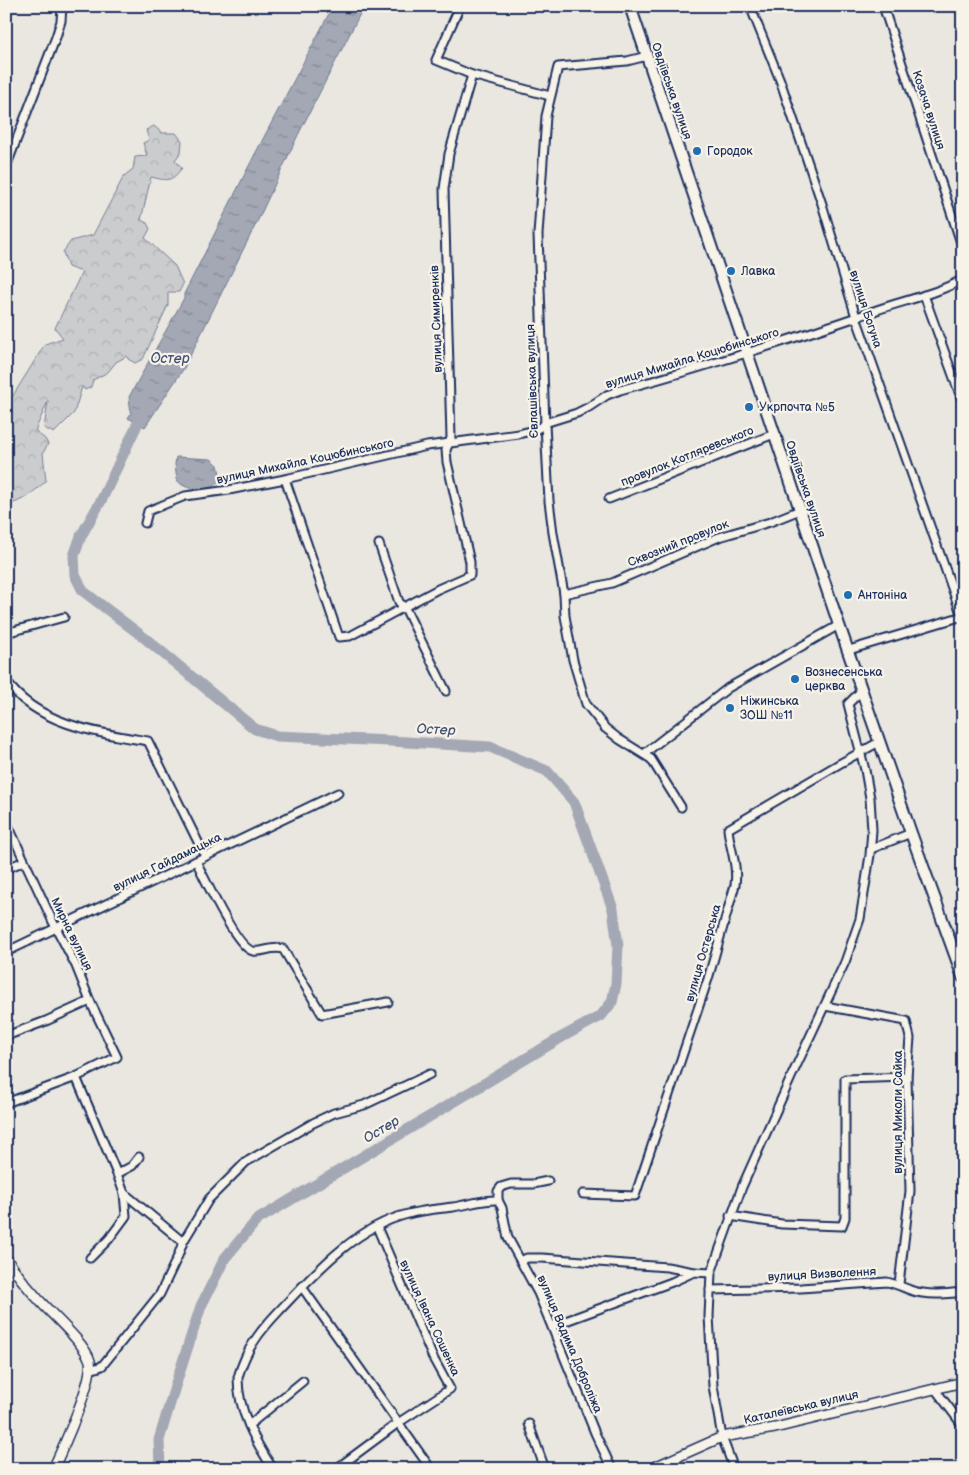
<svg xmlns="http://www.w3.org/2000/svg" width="969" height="1475" font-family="'Balsamiq Sans',sans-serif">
	<defs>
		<pattern id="forest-crowns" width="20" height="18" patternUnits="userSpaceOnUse" patternTransform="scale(1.25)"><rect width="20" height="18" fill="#cbcccd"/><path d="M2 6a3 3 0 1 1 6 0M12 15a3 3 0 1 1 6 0" fill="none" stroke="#aeb0b2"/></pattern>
		<pattern id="water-ripples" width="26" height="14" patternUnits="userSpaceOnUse" patternTransform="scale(1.25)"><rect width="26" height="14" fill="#a3a8b4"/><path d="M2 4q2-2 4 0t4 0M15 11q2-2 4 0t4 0" fill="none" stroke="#848996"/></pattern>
	</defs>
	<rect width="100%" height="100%" fill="#eae7e0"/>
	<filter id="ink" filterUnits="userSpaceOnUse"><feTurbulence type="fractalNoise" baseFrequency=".02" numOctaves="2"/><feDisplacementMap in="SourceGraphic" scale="10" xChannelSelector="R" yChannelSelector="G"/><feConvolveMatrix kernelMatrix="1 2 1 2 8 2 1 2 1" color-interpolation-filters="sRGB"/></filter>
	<g filter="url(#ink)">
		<path fill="url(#forest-crowns)" stroke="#737e96" d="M154 126 162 133H176L182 141 181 152 175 160 182 168C171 182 168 181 151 177L141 220 147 223 150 229 145 238 175 266 183 284 179 292H168V305L143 359 135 363 128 359 127 356 116 362 108 372 93 380 91 387 85 390 82 387 74 413 54 433 44 428 48 401 35 431 45 439 48 444 43 453 46 481C35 491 21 503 6 505V407L45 344 63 338 55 328 82 272 68 267 63 252 71 241 93 235 124 176 133 169 135 157 147 156 143 143 149 140 146 130Z"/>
		<g fill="url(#water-ripples)" stroke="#6d7892">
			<polygon points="333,6 364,6 298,135 258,220 184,368 145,427 128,418 131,413 129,397 184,298 184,294 254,156"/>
			<path d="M176 457 211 459 218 465 221 479C213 493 185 492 177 480L175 464Z"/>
		</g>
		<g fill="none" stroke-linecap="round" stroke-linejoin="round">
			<polyline stroke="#a3a8b4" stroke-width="11" points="144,410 102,499 81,536 74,556 75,575 83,591 146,639 255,729 277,736 390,741 490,747 547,771 574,802 613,909 618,946 616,984 612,1002 601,1016 562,1037 257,1220 225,1258 201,1306 177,1380 159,1440 160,1469"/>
			<defs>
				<g id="minor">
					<polyline points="460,6 436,60 472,75 550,96"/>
					<polyline points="750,6 780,80 822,204 856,317 963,619"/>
					<polyline points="883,6 963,249"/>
					<polyline points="960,6 963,8"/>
					<polyline points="647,56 627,61 558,67 546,116 538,235 545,424 549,501 553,533 564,594 565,616 573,660 586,704 605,728 619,739 651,759 681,807"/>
					<polyline points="6,167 56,37 61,21 62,6"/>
					<polyline points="924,295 963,403"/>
					<polyline points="285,479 339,637 350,636 438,589 470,575 470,562 447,462 446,450 451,438 444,189 449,154 472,75"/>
					<polyline points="609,499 774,434"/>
					<path d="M145 523 148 511 185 496 229 490 285 479 427 446 519 434 537 429 548 422 577 413 589 407 607 395 620 390C705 367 790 340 874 311 904 300 935 295 963 279"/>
					<polyline points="379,544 399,602 405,608 446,691"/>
					<polyline points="564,594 612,583 719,537 770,522 800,510"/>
					<polyline points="6,633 64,617"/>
					<polyline points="849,650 963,616"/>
					<path d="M6 681C37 725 99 733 148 741L205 856"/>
					<polyline points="645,753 728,688 839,625"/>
					<polyline points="6,821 53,922 76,966 90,1001 117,1057 76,1077 6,1103"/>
					<polyline points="871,849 911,833"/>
					<path d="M196 861C204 877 237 949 253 951 263 953 270 946 283 949L322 1014 388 1002"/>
					<polyline points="6,869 24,861"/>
					<polyline points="6,952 338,793"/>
					<polyline points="825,1006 906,1021 910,1038 907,1077 910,1191 899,1284"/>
					<polyline points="6,1036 46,1021 90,1001"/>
					<polyline points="76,1077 117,1174 124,1193 126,1216 109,1239 90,1258"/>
					<polyline points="117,1174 132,1166 139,1157"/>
					<polyline points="548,1181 533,1184 511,1184 501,1187 498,1191 498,1200 502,1208 508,1238 538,1293 595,1433 612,1469"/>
					<polyline points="124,1193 183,1242"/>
					<path d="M583 1194 635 1196 708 979 735 885C738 865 730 849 728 829L839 764 879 742"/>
					<polyline points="730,1216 782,1224 842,1226 845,1218 845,1079 907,1077"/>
					<polyline points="521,1261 527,1258 542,1258 667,1267 694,1272"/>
					<polyline points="302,1287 431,1469"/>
					<path d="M710 1290 801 1288 887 1282C896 1284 902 1287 910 1290 927 1296 946 1294 963 1292"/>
					<polyline points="552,1326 672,1282 694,1272 711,1273"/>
					<polyline points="90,1370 102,1366 160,1294 178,1256 183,1242 209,1199 246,1162 313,1123 334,1113 364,1105 430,1074"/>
					<polyline points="935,1389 963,1426"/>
					<polyline points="529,1424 545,1469"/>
					<polyline points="249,1425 303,1381"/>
					<path d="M273 1469C255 1441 238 1411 238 1378 239 1373 241 1368 243 1363 251 1342 264 1327 279 1311 315 1273 355 1227 408 1214 423 1210 438 1209 453 1207 468 1205 483 1199 498 1200"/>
					<polyline points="336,1469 398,1423 450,1389 433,1358 377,1227"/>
					<polyline points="734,1469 722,1437 713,1386 709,1316 711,1273 742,1187 793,1073 845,962 860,919 870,855 872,830 870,798 865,770 848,704 862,690"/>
				</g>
				<g id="tertiary">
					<path d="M6 1258C16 1273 27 1287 39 1300 52 1315 85 1343 90 1361 94 1380 62 1450 53 1469"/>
					<polyline points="650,1469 722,1437 775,1428 963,1382"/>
				</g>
				<polyline id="secondary" points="630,6 839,625 911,833 963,977"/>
			</defs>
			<use href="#minor" stroke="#1b2f5e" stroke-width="11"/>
			<use href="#tertiary" stroke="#1b2f5e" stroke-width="12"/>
			<use href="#secondary" stroke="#1b2f5e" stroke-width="14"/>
			<use href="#minor" stroke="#f7f3e8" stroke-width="7"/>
			<use href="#tertiary" stroke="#f7f3e8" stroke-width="9"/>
			<use href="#secondary" stroke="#f7f3e8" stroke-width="10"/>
		</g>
	</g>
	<g fill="#1f6fb2" stroke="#f7f3e8" stroke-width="2">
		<circle cx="697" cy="151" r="5"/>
		<circle cx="731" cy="271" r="5"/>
		<circle cx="749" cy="407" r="5"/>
		<circle cx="848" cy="595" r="5"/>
		<circle cx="795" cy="679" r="5"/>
		<circle cx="730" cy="708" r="5"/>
	</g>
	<g text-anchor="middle" stroke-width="4.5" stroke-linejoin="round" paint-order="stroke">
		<g font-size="12" fill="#1b2f5e" stroke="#f7f3e8">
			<text transform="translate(672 91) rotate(71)" y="4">Овдіївська вулиця</text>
			<text transform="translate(929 110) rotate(72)" y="4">Козача вулиця</text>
			<text transform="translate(866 309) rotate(72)" y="4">вулиця Богуна</text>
			<text transform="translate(436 319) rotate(-92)" y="4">вулиця Симиренків</text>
			<text transform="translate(692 358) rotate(-17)" y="4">вулиця Михайла Коцюбинського</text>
			<text transform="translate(532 381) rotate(-92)" y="4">Євлашівська вулиця</text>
			<text transform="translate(687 456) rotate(-22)" y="4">провулок Котляревського</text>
			<text transform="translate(305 461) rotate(-12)" y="4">вулиця Михайла Коцюбинського</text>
			<text transform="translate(806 489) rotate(71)" y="4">Овдіївська вулиця</text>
			<text transform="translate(678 543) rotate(-22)" y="4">Сквозний провулок</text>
			<text transform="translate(167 862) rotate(-26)" y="4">вулиця Гайдамацька</text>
			<text transform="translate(72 934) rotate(64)" y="4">Мирна вулиця</text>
			<text transform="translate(703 953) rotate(-74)" y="4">вулиця Остерська</text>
			<text transform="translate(898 1112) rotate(-90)" y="4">вулиця Миколи Сайка</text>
			<text transform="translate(822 1274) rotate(-3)" y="4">вулиця Визволення</text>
			<text transform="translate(430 1318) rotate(65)" y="4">вулиця Івана Сошенка</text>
			<text transform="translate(570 1344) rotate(67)" y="4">вулиця Вадима Доброліжа</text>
			<text transform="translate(801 1407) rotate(-13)" y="4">Каталеївська вулиця</text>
		</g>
		<g font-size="12" fill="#1b2f5e" stroke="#f7f3e8" text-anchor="start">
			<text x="707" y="155">Городок</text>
			<text x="741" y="275">Лавка</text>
			<text x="759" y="411">Укрпочта №5</text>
			<text x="858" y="599">Антоніна</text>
			<text x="805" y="676">Вознесенська<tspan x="805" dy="14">церква</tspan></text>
			<text x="740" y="705">Ніжинська<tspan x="740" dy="14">ЗОШ №11</tspan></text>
		</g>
		<g font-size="14" font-style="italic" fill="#445378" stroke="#f7f3e8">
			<text x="170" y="363">Остер</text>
			<text transform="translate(436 729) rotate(3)" y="5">Остер</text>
			<text transform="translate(381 1129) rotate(-31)" y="5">Остер</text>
		</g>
	</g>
	<rect width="969" height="1475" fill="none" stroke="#f7f3e8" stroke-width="25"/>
	<rect x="12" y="12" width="944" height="1450" fill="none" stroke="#1b2f5e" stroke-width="2" filter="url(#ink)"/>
</svg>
